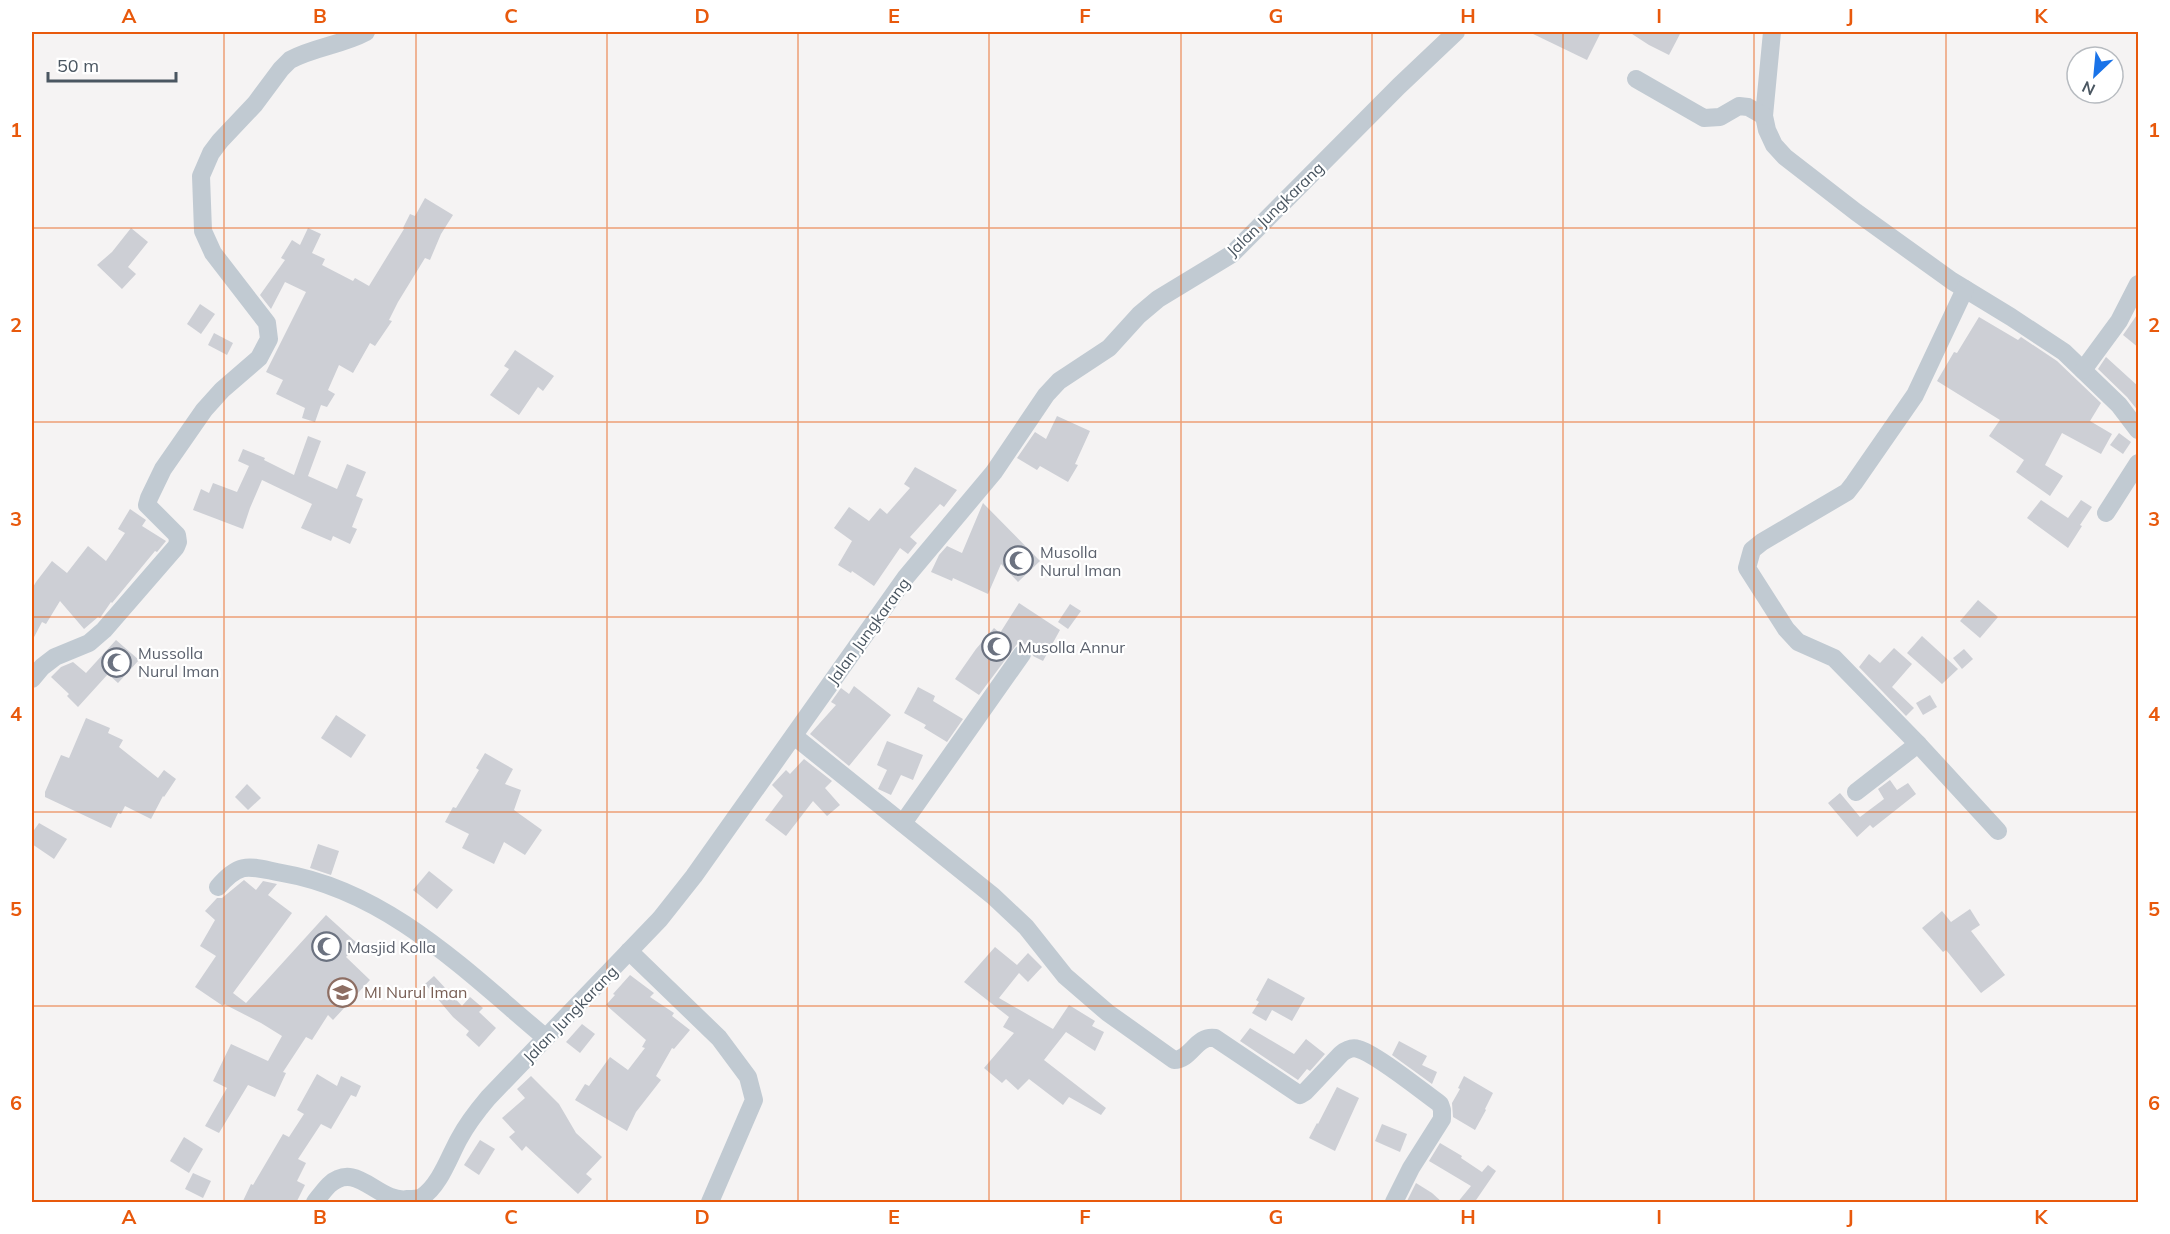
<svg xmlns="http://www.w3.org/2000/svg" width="2170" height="1234" font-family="Mulish,sans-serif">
	<rect width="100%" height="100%" fill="#f5f3f3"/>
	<g fill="#cdcfd5">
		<polygon points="1529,32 1601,32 1587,60"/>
		<polygon points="1629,32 1681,32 1669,55 1649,45"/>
		<polygon points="425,198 453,215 441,234 430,260 425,258 398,302 389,320 392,321 375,346 370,343 353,373 339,365 328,390 335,394 327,407 321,405 315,422 302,418 305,408 276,394 283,380 266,372 306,292 285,282 271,309 260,295 285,260 281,258 292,240 300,245 308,228 321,234 312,253 325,259 322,265 353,281 355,278 369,286 404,229 403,228 410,214 415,216"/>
		<polygon points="131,228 148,242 128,267 136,274 122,289 97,265 112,252"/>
		<polygon points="200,304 215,314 201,334 187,324"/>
		<polygon points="2139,312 2139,348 2123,335"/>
		<polygon points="1979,317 2018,340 2021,337 2057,361 2101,403 2090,421 2112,434 2101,454 2062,433 2045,465 2063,476 2050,496 2016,472 2024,460 1989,436 2000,420 1937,381 1954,352 1957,353"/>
		<polygon points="214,333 233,343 227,355 208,345"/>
		<polygon points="515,350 554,376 543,391 538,387 519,415 490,395 509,369 504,366"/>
		<polygon points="2106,357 2139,387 2139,412 2127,397 2098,369"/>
		<polygon points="1057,416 1090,431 1075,464 1078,465 1068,482 1040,466 1037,470 1017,458 1035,432 1046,439"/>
		<polygon points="2119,433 2131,442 2123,454 2110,445"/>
		<polygon points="308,436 321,441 308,476 337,489 347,464 366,472 356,496 363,499 352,527 357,529 350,544 333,536 331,541 301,528 312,504 262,480 250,508 243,529 193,510 201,489 209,493 213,483 237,492 249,466 238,461 243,449 265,458 264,460 294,475"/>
		<polygon points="915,467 957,490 944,507 940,504 910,537 917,543 908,554 900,548 874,586 852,571 851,573 838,565 852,541 834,528 849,507 869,521 880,508 887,514 910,488 904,484"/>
		<polygon points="2041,500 2068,518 2081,500 2092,507 2080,525 2082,526 2068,548 2027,518"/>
		<polygon points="983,503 1040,561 1018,582 1001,564 988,594 953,578 952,581 931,572 939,555 947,546 962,553"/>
		<polygon points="130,509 146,520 142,526 166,541 157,552 155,551 112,603 111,602 100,618 98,617 84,629 60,601 46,624 42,622 32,641 32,589 36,582 52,561 67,573 88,546 106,561 125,533 118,529"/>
		<polygon points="1978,600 1998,617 1980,638 1960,621"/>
		<polygon points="1019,603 1060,630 1043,661 1033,656 1032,650 1028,645 1017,644 979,695 955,679 976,649 994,628 1000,633"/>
		<polygon points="1070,604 1081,611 1068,629 1058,622"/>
		<polygon points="1922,636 1958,669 1942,684 1907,653"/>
		<polygon points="116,640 139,660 118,683 108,674 78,707 67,696 69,694 51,677 61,667 73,662 86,673"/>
		<polygon points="1894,648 1912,664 1892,687 1914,708 1906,716 1859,667 1869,654 1880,663"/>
		<polygon points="1964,649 1973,659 1962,669 1953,658"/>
		<polygon points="854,686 891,715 849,766 810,734 836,705 831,702 841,688 849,694"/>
		<polygon points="918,687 935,696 933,701 963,719 947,742 924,728 926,725 904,713"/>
		<polygon points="1930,695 1937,707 1923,715 1916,703"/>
		<polygon points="336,715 366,735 351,758 321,738"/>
		<polygon points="86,718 110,728 108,733 123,740 119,747 158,778 164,770 176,779 164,797 163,796 151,819 125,806 121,814 118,813 111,828 45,797 45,792 61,755 69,758"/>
		<polygon points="887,741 923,755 913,780 901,775 891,795 878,789 887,770 877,765"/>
		<polygon points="485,753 513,769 505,784 521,790 514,810 542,830 525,855 504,842 494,864 462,848 469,834 445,822 453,807 456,808 479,770 476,768"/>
		<polygon points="804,759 832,781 825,788 840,805 827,816 813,801 786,836 765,820 783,796 772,785 786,770 790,774"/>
		<polygon points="1890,780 1897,790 1908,783 1916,794 1873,828 1870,825 1857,837 1828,803 1840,793 1860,817 1884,799 1878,789"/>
		<polygon points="247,784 261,798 248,810 235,797"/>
		<polygon points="39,823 67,839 54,859 32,844 32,833"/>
		<polygon points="318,844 339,851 331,875 310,868"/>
		<polygon points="429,871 453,890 437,909 413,890"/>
		<polygon points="244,880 256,890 263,881 277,884 268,895 292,913 233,993 246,1003 326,915 358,944 346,957 370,980 333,1020 328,1015 312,1040 306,1037 283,1072 286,1073 275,1097 248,1085 219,1133 205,1126 227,1088 213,1081 231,1044 268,1061 282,1036 261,1023 224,1004 223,1006 195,987 216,956 200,946 215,920 205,911 217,898 222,898"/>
		<polygon points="1970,909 1980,925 1971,931 2005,975 1981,993 1946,950 1943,952 1922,928 1942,911 1951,922"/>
		<polygon points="995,947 1017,965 1028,953 1042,967 1028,982 1019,973 999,998 1053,1029 1069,1005 1095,1021 1092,1026 1104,1032 1095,1051 1066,1032 1044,1060 1106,1108 1101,1115 1069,1097 1063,1105 1029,1079 1018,1090 1006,1079 1002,1083 984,1068 1014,1033 1003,1027 1009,1017 964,982"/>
		<polygon points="630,975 654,993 650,997 674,1013 672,1016 690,1030 674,1049 672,1048 656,1076 661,1080 636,1112 627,1131 575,1100 585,1084 589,1086 610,1057 628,1070 645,1048 642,1047 646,1040 606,1005 615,995 613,994"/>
		<polygon points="434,976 462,1006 470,997 483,1008 479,1012 496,1028 479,1047 466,1035 469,1031 453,1017 425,984"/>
		<polygon points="1268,978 1305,998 1292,1021 1272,1010 1266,1021 1252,1013 1259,1002 1256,1000"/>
		<polygon points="582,1024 595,1034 580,1053 566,1042"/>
		<polygon points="1250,1028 1294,1054 1306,1039 1325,1054 1310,1071 1307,1069 1298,1080 1240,1041"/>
		<polygon points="1399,1041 1427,1056 1422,1065 1437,1072 1432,1084 1392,1055"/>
		<polygon points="317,1074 337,1086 341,1076 361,1086 356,1097 351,1095 331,1129 321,1124 298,1159 306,1163 297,1181 305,1185 296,1203 242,1203 251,1184 253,1185 283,1134 289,1137 304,1114 297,1110"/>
		<polygon points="531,1076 559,1104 576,1133 602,1157 586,1174 592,1179 578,1194 526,1146 522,1151 509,1137 515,1132 502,1118 525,1098 517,1089"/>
		<polygon points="1464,1076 1493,1093 1485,1109 1486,1110 1475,1130 1453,1117 1452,1103 1460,1089 1458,1088"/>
		<polygon points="1337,1087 1359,1098 1335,1151 1309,1138 1317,1123 1318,1124"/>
		<polygon points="1382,1124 1407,1134 1400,1152 1375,1141"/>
		<polygon points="184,1137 203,1149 189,1173 170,1161"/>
		<polygon points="480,1140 495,1149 479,1175 464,1165"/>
		<polygon points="1440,1143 1462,1156 1461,1158 1482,1172 1488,1165 1496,1171 1474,1203 1457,1203 1471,1186 1429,1161"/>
		<polygon points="193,1173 211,1181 203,1198 185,1189"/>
		<polygon points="1416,1183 1432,1193 1443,1203 1406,1203"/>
	</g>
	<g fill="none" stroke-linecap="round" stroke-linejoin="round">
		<g stroke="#c1cad2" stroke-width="18">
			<polyline points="1772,32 1764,116 1767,130 1774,145 1785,157 1856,212 1952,281 2011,317 2064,352 2119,405 2138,430"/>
			<polyline points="1636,79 1704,118 1720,117 1739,106 1748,107 1764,116"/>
			<polyline points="1965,289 1915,395 1854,483 1847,492 1762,542 1752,550 1747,568 1786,629 1798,642 1834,658 1918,744 1998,831"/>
			<polyline points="2083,370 2119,321 2138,284"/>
			<polyline points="2106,513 2138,463"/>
			<path d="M32 679 42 667 55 657 89 643 104 630 176 547 178 542 177 535 147 505 149 498 163 469 204 410 222 390 259 358 269 339 267 323 213 253 203 231 201 176 211 153 220 141 255 104 281 69 290 60C314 47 342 45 366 32"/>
			<path d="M794 736 993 896 1026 927 1065 976 1108 1013 1174 1060C1191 1060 1196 1035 1215 1038L1300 1095 1305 1092 1341 1054C1346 1050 1352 1047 1358 1049 1375 1053 1423 1092 1440 1104L1442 1110V1119L1411 1168 1394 1202"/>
			<polyline points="1856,792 1918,744"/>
			<polyline points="903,823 1022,654"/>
			<path d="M218 887C241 860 250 867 282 873 388 891 467 972 546 1038"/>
			<polyline points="629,951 719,1038 748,1077 754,1100 710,1202"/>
			<path d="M315 1202C319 1197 324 1190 329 1185 357 1159 378 1204 408 1199 412 1199 418 1199 422 1197 440 1185 449 1157 459 1139 467 1124 477 1111 488 1098L660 919 694 876 906 577 994 472 1046 395 1059 381 1109 348 1139 315 1158 299 1232 254 1399 86 1456 32"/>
		</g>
	</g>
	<path fill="none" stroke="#e8590c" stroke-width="1.5" stroke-opacity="0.55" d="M224 32V1202M416 32V1202M607 32V1202M798 32V1202M989 32V1202M1181 32V1202M1372 32V1202M1563 32V1202M1754 32V1202M1946 32V1202M32 228H2138M32 422H2138M32 617H2138M32 812H2138M32 1006H2138"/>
	<defs>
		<symbol id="mosque-ring" viewBox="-11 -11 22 22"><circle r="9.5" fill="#fff" stroke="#6b7280" stroke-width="1.5"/><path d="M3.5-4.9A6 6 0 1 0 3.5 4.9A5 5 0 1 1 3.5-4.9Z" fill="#6b7280"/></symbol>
		<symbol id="school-ring" viewBox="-11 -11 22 22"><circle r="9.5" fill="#fff" stroke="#8d6e63" stroke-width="1.5"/><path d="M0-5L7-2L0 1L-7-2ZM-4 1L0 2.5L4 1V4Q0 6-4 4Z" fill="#8d6e63"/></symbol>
	</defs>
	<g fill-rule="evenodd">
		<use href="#mosque-ring" x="1002" y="544" width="33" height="33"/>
		<use href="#mosque-ring" x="980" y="630" width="33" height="33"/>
		<use href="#mosque-ring" x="100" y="646" width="33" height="33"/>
		<use href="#mosque-ring" x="310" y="930" width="33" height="33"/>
		<use href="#school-ring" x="326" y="976" width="33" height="33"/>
	</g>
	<g text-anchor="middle" stroke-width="4.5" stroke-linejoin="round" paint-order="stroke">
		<g font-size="16" fill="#4a5661" stroke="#fff">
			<text transform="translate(1275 209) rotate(-44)" y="6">Jalan Jungkarang</text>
			<text transform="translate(868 631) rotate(-54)" y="6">Jalan Jungkarang</text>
			<text transform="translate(570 1014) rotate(-46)" y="6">Jalan Jungkarang</text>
		</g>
		<g font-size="16" fill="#5b616d" stroke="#fff" text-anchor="start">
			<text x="1040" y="558">Musolla<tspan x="1040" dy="18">Nurul Iman</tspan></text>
			<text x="1018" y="653">Musolla Annur</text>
			<text x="138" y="659">Mussolla<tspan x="138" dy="18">Nurul Iman</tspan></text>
			<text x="347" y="953">Masjid Kolla</text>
		</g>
		<g font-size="16" fill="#785e54" stroke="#fff" text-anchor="start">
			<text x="364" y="998">MI Nurul Iman</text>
		</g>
	</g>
	<rect width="2170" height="1234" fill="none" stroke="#ffffff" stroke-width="66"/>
	<g transform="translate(2095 75) rotate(206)"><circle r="28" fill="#ffffff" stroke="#b7bbc0" stroke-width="1.5"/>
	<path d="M0-4.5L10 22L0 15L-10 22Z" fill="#1a73e8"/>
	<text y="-9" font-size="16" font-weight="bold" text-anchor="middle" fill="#4a5661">N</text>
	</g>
	<path d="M48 72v9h128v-9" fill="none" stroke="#4a5661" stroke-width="3"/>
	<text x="57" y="72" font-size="18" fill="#4a5661" stroke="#ffffff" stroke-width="4.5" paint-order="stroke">50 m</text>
	<rect x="33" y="33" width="2104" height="1168" fill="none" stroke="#e8590c" stroke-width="2"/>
	<g font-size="20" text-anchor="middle" font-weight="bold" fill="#e8590c">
		<text x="129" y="23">A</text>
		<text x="320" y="23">B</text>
		<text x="511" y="23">C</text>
		<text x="702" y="23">D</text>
		<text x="894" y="23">E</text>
		<text x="1085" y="23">F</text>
		<text x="1276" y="23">G</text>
		<text x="1468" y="23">H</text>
		<text x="1659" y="23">I</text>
		<text x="1850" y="23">J</text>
		<text x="2041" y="23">K</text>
		<text x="16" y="137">1</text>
		<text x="2154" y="137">1</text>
		<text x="16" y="332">2</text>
		<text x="2154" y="332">2</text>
		<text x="16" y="526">3</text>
		<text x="2154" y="526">3</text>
		<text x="16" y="721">4</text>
		<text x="2154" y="721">4</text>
		<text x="16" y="916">5</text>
		<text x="2154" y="916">5</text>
		<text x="16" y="1110">6</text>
		<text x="2154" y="1110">6</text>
		<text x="129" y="1224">A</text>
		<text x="320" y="1224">B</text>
		<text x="511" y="1224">C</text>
		<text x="702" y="1224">D</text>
		<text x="894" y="1224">E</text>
		<text x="1085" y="1224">F</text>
		<text x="1276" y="1224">G</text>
		<text x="1468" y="1224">H</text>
		<text x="1659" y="1224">I</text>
		<text x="1850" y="1224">J</text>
		<text x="2041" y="1224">K</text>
	</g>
</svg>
